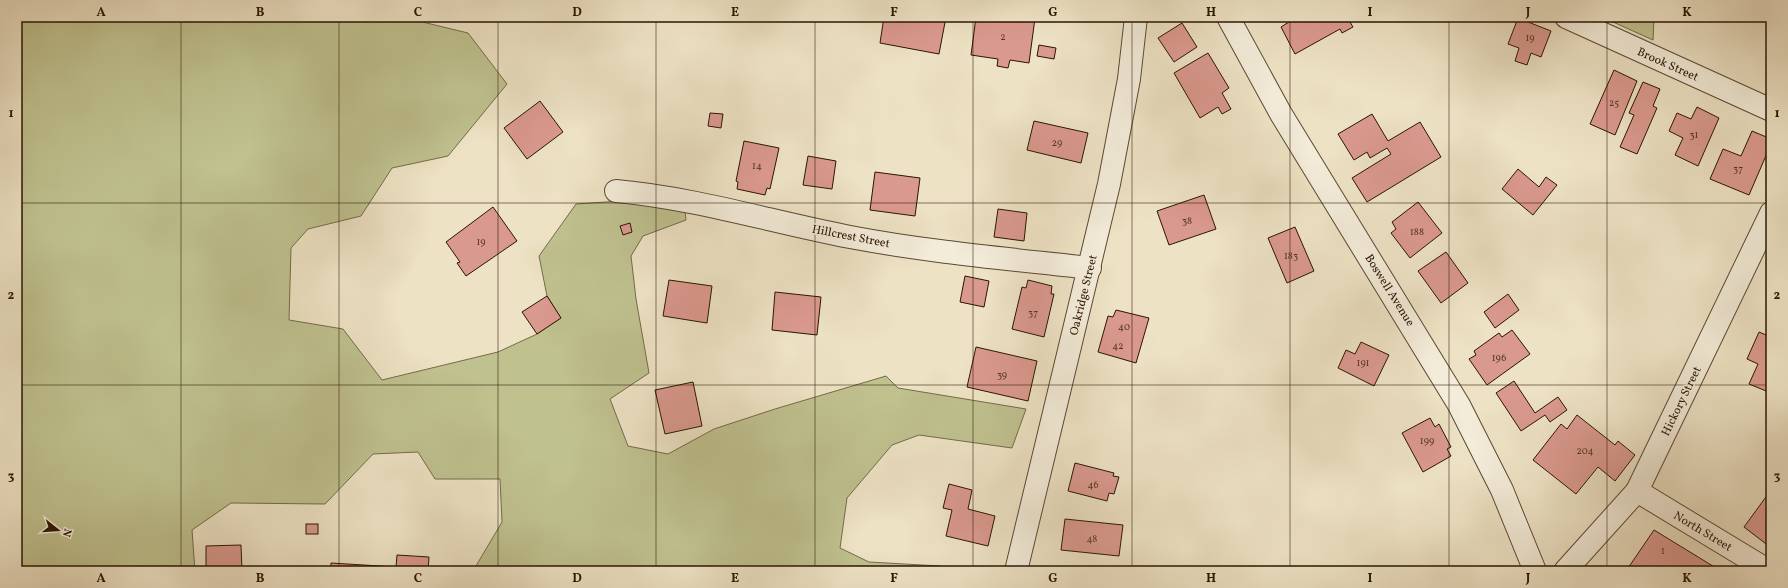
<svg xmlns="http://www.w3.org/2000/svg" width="1788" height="588" font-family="Vollkorn,serif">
	<rect width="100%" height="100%" fill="#ede2c4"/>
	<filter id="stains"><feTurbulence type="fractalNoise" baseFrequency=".005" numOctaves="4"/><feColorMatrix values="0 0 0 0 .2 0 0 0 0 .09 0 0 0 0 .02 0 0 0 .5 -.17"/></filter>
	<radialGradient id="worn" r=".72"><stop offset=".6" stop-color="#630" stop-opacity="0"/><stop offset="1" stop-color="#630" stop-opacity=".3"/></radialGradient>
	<g fill="#bfc18f" stroke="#746a49">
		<polygon points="17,17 402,17 468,33 507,84 448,156 392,168 361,216 308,229 291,248 289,320 343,329 382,380 498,352 537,334 561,318 547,296 539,256 576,204 621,201 685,211 686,220 643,236 631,256 636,299 649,373 610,399 628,446 668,454 714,429 775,409 886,376 898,388 1026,409 1012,448 919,435 892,445 847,498 840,548 869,562 940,566 954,571 473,571 502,522 500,479 435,479 418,452 373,454 325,504 231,503 192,530 195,571 17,571"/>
		<polygon points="1602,17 1654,17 1653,40"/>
	</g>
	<g fill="#da998e" stroke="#2a1403">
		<polygon points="884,17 946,17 939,54 880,43"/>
		<polygon points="976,17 1035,18 1029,63 1010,60 1008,68 997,66 998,59 971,55"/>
		<polygon points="1289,17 1347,17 1353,27 1342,33 1340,29 1295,54 1281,27 1289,22 1286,19"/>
		<polygon points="1518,18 1551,31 1541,57 1531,53 1527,65 1515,61 1519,48 1508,44"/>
		<polygon points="1182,23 1197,47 1174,62 1158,38"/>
		<polygon points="1039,45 1056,48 1054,59 1037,56"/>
		<polygon points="1208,53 1229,88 1222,93 1231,109 1222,114 1218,107 1200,118 1174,73"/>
		<polygon points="1614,70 1637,81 1615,135 1590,124"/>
		<polygon points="1643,82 1660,89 1653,106 1657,108 1637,154 1620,147 1634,115 1629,113"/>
		<polygon points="540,101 563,132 527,159 504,128"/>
		<polygon points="1697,107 1719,118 1698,166 1675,155 1683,138 1669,131 1677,113 1691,119"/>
		<polygon points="710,113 723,114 721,128 708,126"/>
		<polygon points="1372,114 1388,141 1420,122 1441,157 1367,202 1352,178 1391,154 1387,148 1370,158 1367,152 1354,160 1338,134"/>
		<polygon points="1034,121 1088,133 1081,163 1027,150"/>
		<polygon points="1752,131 1771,139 1771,144 1749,195 1710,179 1723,149 1741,156"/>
		<polygon points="744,141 779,148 770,189 767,188 765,195 737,189 738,182 736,181"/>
		<polygon points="808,156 836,161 832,189 803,185"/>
		<polygon points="1518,169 1539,187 1546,177 1557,185 1533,215 1502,189"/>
		<polygon points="875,172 920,178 915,216 870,210"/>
		<polygon points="1204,195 1216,229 1169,245 1157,211"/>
		<polygon points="1418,202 1442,233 1410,258 1391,233 1396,229 1392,222"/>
		<polygon points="493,207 517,241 466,276 457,263 460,262 446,242"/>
		<polygon points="998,209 1027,213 1024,241 994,237"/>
		<polygon points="630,223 632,232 623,235 620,226"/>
		<polygon points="1295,227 1314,271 1287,283 1268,238"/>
		<polygon points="1446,252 1468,283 1441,303 1418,271"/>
		<polygon points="965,276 989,281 984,307 960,302"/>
		<polygon points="669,280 712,286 707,323 663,316"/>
		<polygon points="1028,280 1052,286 1051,294 1054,294 1044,337 1012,329 1022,287 1026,288"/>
		<polygon points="775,292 821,297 817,335 772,330"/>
		<polygon points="1508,294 1519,310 1495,328 1484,312"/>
		<polygon points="547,296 561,318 537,334 522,312"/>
		<polygon points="1116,310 1149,318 1136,363 1098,352 1108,316 1113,317"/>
		<polygon points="1512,330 1530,354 1487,385 1469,359 1476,355 1474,351 1499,333 1502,337"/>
		<polygon points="1759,332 1771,337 1771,393 1749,384 1758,364 1747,359"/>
		<polygon points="1361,342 1389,355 1374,386 1338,368 1346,350 1355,354"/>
		<polygon points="976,347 1037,361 1028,401 967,387"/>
		<polygon points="1514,381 1535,413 1558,397 1567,410 1550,422 1545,415 1521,431 1496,393"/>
		<polygon points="693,382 702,426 665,434 655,390"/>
		<polygon points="1577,415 1615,445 1618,441 1635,455 1615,481 1598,467 1576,494 1533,460 1561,424 1567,429"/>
		<polygon points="1430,418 1435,427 1439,424 1451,447 1447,449 1451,456 1423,472 1402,433"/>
		<polygon points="1075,463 1114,473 1113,476 1119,477 1114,494 1109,493 1107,501 1068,491"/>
		<polygon points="949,484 972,490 968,509 995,516 988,546 946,536 952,510 943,508"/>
		<polygon points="1771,490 1771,546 1770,547 1744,527"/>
		<polygon points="1065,519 1123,525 1119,556 1061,550"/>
		<rect x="306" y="524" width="12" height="10"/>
		<polygon points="1654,530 1721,571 1626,571"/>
		<polygon points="241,545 242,571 206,571 206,546"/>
		<polygon points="397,555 429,557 428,571 331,571 331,563 396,567"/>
	</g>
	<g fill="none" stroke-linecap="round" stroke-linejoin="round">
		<defs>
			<g id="minor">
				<polyline points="1566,17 1771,110"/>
				<path d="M616 191C695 198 772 222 850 237 929 252 1010 259 1090 268"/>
				<polyline points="1637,491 1769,571"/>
				<polyline points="1016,571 1109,184 1129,79 1136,17"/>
				<polyline points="1565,571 1637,491 1771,213"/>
			</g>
			<polyline id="tertiary" points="1228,17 1281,114 1459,405 1502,490 1535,571"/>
		</defs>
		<use href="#minor" stroke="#5b4833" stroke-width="24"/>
		<use href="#tertiary" stroke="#5b4833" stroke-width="24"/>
		<use href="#minor" stroke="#f3ecd9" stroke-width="22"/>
		<use href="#tertiary" stroke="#f3ecd9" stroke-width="22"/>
	</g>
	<path fill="none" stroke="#2a1403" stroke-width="1" stroke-opacity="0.55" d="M181 17V571M339 17V571M498 17V571M656 17V571M815 17V571M973 17V571M1132 17V571M1290 17V571M1449 17V571M1607 17V571M17 203H1771M17 385H1771"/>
	<g text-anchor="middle" stroke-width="3" stroke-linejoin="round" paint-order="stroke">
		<g font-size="10" fill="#563526">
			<text x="1003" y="40">2</text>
			<text x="1530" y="41">19</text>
			<text x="1614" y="106">25</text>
			<text x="1694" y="138">31</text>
			<text x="1057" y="146">29</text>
			<text x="757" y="169">14</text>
			<text x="1738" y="172">37</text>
			<text x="1187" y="224">38</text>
			<text x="1417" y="235">188</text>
			<text x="481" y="245">19</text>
			<text x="1291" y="259">183</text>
			<text x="1033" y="316">37</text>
			<text x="1124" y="330">40</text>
			<text x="1118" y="349">42</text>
			<text x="1499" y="361">196</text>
			<text x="1363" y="366">191</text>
			<text x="1002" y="378">39</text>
			<text x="1427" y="444">199</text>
			<text x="1585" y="454">204</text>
			<text x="1093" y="488">46</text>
			<text x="1092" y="542">48</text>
			<text x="1663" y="554">1</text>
		</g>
		<g font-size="12" fill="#2a1403" stroke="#f3ecd9">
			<text transform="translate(1668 64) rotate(24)" y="4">Brook Street</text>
			<text transform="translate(851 236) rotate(11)" y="4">Hillcrest Street</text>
			<text transform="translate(1390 290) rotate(58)" y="4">Boswell Avenue</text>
			<text transform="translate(1083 295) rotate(-76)" y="4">Oakridge Street</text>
			<text transform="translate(1681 401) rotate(-64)" y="4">Hickory Street</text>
			<text transform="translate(1703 531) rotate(31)" y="4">North Street</text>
		</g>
	</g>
	<rect width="1788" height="588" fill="none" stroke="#ede2c4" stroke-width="44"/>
	<g transform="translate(58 530) rotate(107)" stroke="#f3ecd9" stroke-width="3" paint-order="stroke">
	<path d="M0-3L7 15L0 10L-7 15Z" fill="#2a1403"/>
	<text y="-6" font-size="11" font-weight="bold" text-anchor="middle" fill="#2a1403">N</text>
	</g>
	<rect x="22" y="22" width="1744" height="544" fill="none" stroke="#2a1403" stroke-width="1.5"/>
	<g font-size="13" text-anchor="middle" font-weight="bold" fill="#2a1403">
		<text x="101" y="16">A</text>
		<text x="260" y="16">B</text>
		<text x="418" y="16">C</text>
		<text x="577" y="16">D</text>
		<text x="735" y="16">E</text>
		<text x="894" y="16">F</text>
		<text x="1053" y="16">G</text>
		<text x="1211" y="16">H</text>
		<text x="1370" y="16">I</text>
		<text x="1528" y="16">J</text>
		<text x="1687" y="16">K</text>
		<text x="11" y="117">1</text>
		<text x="1777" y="117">1</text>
		<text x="11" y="299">2</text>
		<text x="1777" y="299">2</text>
		<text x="11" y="480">3</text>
		<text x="1777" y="480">3</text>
		<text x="101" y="582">A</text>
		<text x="260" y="582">B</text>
		<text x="418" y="582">C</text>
		<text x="577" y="582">D</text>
		<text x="735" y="582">E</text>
		<text x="894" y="582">F</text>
		<text x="1053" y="582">G</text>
		<text x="1211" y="582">H</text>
		<text x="1370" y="582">I</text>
		<text x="1528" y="582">J</text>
		<text x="1687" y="582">K</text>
	</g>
	<rect width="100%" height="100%" filter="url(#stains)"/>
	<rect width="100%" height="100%" fill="url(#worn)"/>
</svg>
